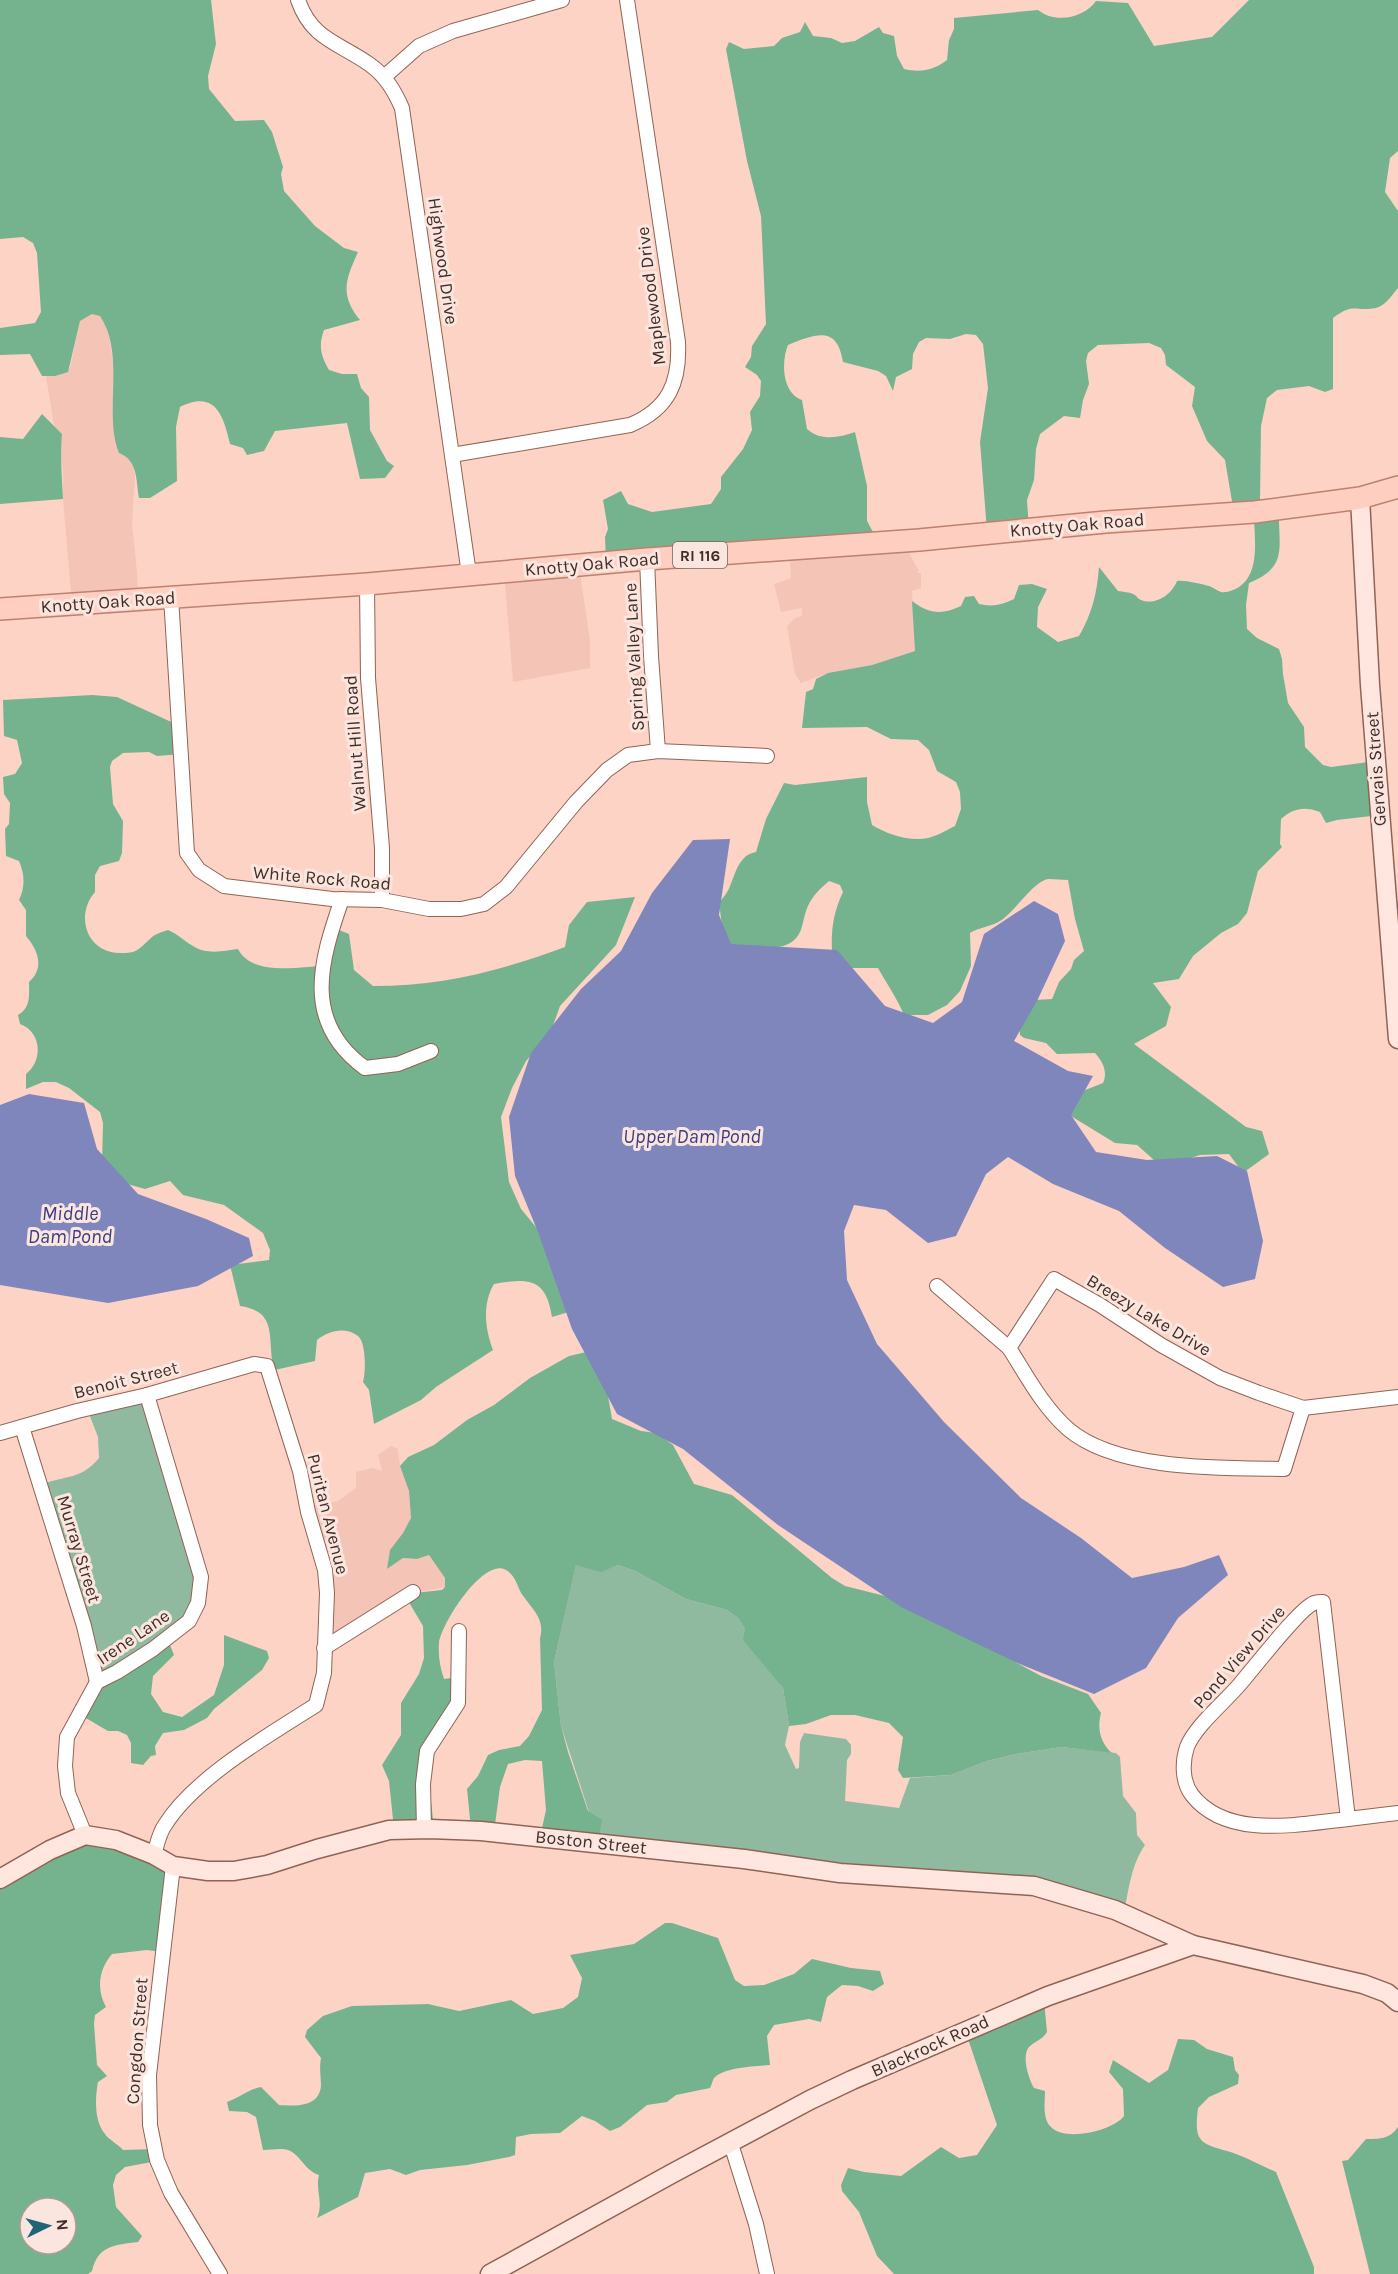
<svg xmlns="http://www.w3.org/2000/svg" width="1398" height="2274" font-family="Karla,sans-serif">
	<rect width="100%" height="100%" fill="#fdd3c6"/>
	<g fill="#f4c5b6">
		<polygon points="92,314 100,315 105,323 110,340 114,373 114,420 116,445 119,452 128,456 133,465 135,476 132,524 137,572 138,600 72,605 63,499 63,470 60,456 62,434 54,426 46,376 55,376 70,368 80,321"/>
		<polygon points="789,550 908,551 919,571 917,573 921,573 921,588 912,591 915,651 872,665 828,673 801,683 795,674 787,626 795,618 802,616 802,608 781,612 774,584 791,578"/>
		<polygon points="579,566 590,641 590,668 513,682 504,572"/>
		<polygon points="391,1446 398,1449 400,1466 409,1491 411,1518 403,1533 390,1550 388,1569 403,1558 417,1559 429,1555 445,1578 445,1587 414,1593 332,1644 312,1506 338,1501 356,1488 356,1472 373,1468 382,1471 378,1455"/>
	</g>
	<g fill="#8fbaa0">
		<path d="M148 1397 198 1563 194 1616 99 1681 43 1484C66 1475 81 1480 99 1458L98 1437 88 1411Z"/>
		<path d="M576 1564 601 1571 618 1565 635 1571 686 1599 727 1610 738 1618 783 1688 789 1726 785 1745 796 1769 799 1768 800 1742 804 1733 846 1739 851 1745V1754L847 1760 845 1801 899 1808 910 1778 951 1775 987 1761 1016 1754 1062 1747 1116 1753 1120 1757 1123 1796 1136 1813 1137 1835 1145 1845C1131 1865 1129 1889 1124 1912L1036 1887 599 1843 561 1726 554 1662Z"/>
	</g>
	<g fill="#75b38f" fill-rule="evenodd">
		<path d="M0 0H211L216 44 208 76 209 89 235 121 264 120 272 132 283 167 281 174 284 191 315 226 344 248 358 252C346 279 339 294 360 320L324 330C318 346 321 356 329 370L342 374H357L361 388 369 397 370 430 387 461 394 466 385 478 360 479 347 423 275 431 264 451 247 455 243 448 230 444C223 414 215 390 180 407L176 427 177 481 150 498H139C136 480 138 460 119 453 103 415 126 354 100 316L92 314 80 321 68 372 55 376H42L30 354 0 355V328L35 323 41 312 37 253 33 243 23 237 0 239Z"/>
		<path d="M1249 0H1398V151L1390 158 1385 192 1398 211V288C1392 295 1385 306 1376 308 1354 312 1354 302 1333 318V389L1325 392 1309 386 1277 390 1267 398 1261 426 1260 500 1263 511H1279C1278 547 1289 567 1249 583L1246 605 1247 629 1257 638 1279 649 1282 659 1283 674 1288 703 1304 727 1305 747 1323 765 1331 767 1376 761 1380 815 1337 820 1326 823 1320 812C1305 806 1293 808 1281 819L1280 844 1282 847 1258 871 1247 913 1238 924 1221 933 1193 956 1179 979 1153 983 1171 1007 1166 1026 1134 1044 1246 1127 1262 1131 1269 1154 1243 1173 1229 1154 1200 1155 1162 1167 1137 1145 1115 1143 1066 1113 1070 1096 1103 1083C1108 1072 1103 1062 1095 1053L1057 1054 1046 1043 1024 1038 1020 1035 1019 1015 1035 1000 1052 999 1059 982 1071 969 1074 960 1084 951 1075 919 1068 880C1062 880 1055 879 1049 879 1034 880 1015 912 1000 921 991 927 979 927 970 933L971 966 960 991 947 1005 928 1015H904C897 998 887 984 878 968H846L832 953C831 930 833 913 843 892L840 885 829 881C821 888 813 895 808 906 801 921 805 937 786 945 776 950 738 947 725 948L719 903C723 898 728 892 730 886 736 872 739 855 756 852L766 819 784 783 795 785 867 777V802L872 825C887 834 909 842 928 838 937 836 947 830 955 826L961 809 960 792 956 782 937 771 929 750 918 740 891 739 867 727 802 728 806 692 813 689 816 679 828 673 872 665 915 651 912 601C929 614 942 615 961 606L965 597 974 596 979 604C992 607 1002 605 1014 599L1019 585 1032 584 1047 589 1038 607 1037 627 1058 642 1079 636C1092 614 1097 593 1099 567L1118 591C1123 592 1129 592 1133 594 1139 597 1135 597 1141 600 1156 606 1172 594 1177 581 1185 580 1201 584 1209 586 1213 587 1217 591 1221 592 1227 593 1234 590 1239 587 1261 572 1254 537 1254 514L1234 513 1225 460 1207 441 1192 406 1195 387 1166 365 1165 355 1161 348 1149 343 1098 345 1088 353 1086 361 1089 384 1083 400 1080 418 1064 416 1040 434 1036 449 1034 480 1027 500 1029 530 987 531 980 442 988 388 983 344 976 335 966 334 950 339 926 338 919 342 913 354 912 369 896 377 893 391 886 376 878 371 843 362C837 325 816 334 788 345 781 362 782 393 802 400L807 429C820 441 839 438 855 432L867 486V521L879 543 606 562 605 537 608 529 603 500 621 491 628 504 652 512 711 504 721 489V477L743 449 752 430 750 412 760 396 761 381 757 375 745 367 751 357 752 346 766 324 761 216 747 161 726 49 729 42 744 49 774 46 782 38 800 32 805 22 813 36 831 38 842 43 855 41 879 27 883 33 894 36 897 56 904 69C921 73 934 70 947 60L949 40 954 29V18L1038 10C1055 24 1084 18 1096 1L1128 3 1154 46 1212 37Z"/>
		<path d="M42 414 62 434C60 456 62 477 63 499L0 504V437L23 439Z"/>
		<path d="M92 695 117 697 180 726 182 754 157 756 149 752 123 753 112 761 110 767 113 804 123 821 122 853 119 861 100 866 95 875V892C75 915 86 952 119 953 123 953 129 953 133 952 141 949 145 943 151 938 155 934 162 932 168 930 178 934 184 941 193 946 207 955 223 951 238 949 252 976 297 967 322 966L334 928 349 934 354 970 373 986C442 986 500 971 565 947L569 925 587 902 635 897 616 945 560 1006 550 1034 526 1061 512 1088 501 1117 509 1182 521 1209 551 1245 572 1311 552 1317C546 1277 528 1278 494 1284 482 1304 485 1329 493 1350L436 1387 421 1400 374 1424 369 1390 363 1382C366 1372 366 1342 358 1336 345 1326 328 1331 317 1340L315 1361 270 1371 269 1365 272 1360C269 1331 274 1311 240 1306L230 1265 269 1260 270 1250 263 1233 224 1205 183 1195 170 1181 145 1189 106 1178 102 1164 103 1123 100 1112 69 1088 56 1082H43L26 1089V1074C43 1061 42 1032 20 1024L18 1015C31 1007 29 996 29 982 45 968 38 950 26 936V910L19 900C25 887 25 875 19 861L6 856 5 829 9 824 10 803 4 794 3 777 15 774 22 763 17 740 4 736 3 700Z"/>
		<path d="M591 1351 604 1373 612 1419 641 1431 657 1433 673 1445 694 1484 732 1495 832 1578 845 1586 889 1597 913 1607 1041 1676 1088 1694 1101 1713C1097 1728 1100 1743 1112 1753L1062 1747 1016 1754 987 1761 951 1775 903 1778 898 1770 903 1737 889 1723 855 1715H831L806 1724 789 1726 783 1688 743 1640 745 1629 738 1618 727 1610 686 1599 635 1571 618 1565 601 1572 576 1565 554 1662 561 1726 568 1752 588 1811 602 1820 598 1842 540 1837 546 1810 542 1761 525 1760 508 1764 500 1787 494 1832 471 1829 467 1789 478 1776 488 1755 499 1750 520 1746 529 1736 542 1710 540 1638C545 1620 534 1611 524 1597 517 1589 517 1576 506 1570 484 1557 442 1622 439 1643 438 1655 440 1667 444 1679L451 1678 452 1713 441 1740 429 1762 428 1773 434 1829H394L389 1781 382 1765 401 1735V1703L419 1674 424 1658 423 1626 407 1599 414 1593 442 1590 445 1587V1578L429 1555 417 1559 403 1558 387 1569 390 1550 403 1533 411 1518 409 1491 400 1466 408 1457 434 1445 467 1420 494 1405 530 1378 569 1356Z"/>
		<polygon points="224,1635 267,1651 269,1658 262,1670 214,1709 207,1718 184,1730 163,1733 155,1746 156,1755 151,1756 143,1765 131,1763 131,1743 127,1735 118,1731 108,1731 84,1717 99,1681 168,1640 174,1655 153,1676 151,1694 163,1712 182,1717 214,1695 224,1665"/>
		<path d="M85 1836 170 1864 161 1952 147 1950 112 1954C99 1969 96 1989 106 2007L95 2015 94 2024 97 2065 107 2076 98 2082C95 2098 94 2121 105 2134 109 2140 118 2144 123 2150L155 2149 157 2161 125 2167 116 2175 113 2185 116 2207 142 2236 138 2242C115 2245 98 2245 92 2271L88 2274H0V1881ZM30 2208H66V2244H30Z"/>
		<path d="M665 1923H672L718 1938 735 1980 744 1986 764 1985 794 1974 812 1959 851 1968 880 1971 884 1984 873 1991 858 1986 842 1985 827 1997 821 2022 809 2019 774 2025 767 2036 770 2065C756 2066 724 2067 714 2078 712 2081 712 2085 710 2088L676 2095 667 2102 647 2105 620 2127 610 2131 595 2121 582 2116 560 2133 531 2134 516 2137 515 2155 509 2157 467 2165 420 2170 406 2175 390 2169 365 2173 358 2197 317 2218C324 2201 315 2192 319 2175 304 2170 301 2155 288 2150 281 2148 271 2150 263 2150L256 2117 247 2112 229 2111 227 2102C239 2098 249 2089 261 2087L279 2105C294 2106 319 2108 321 2086 321 2077 319 2068 321 2058L305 2037 307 2030 323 2016 352 2006 428 2004 459 2011 511 2000 533 2014 563 2008 578 1997 582 1978 570 1955 634 1944Z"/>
		<path d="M1044 2000 1047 2032C1042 2040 1035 2041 1029 2047 1021 2056 1029 2080 1034 2088L1045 2091C1045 2102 1042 2119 1051 2127 1065 2142 1113 2131 1124 2116L1123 2089 1109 2072 1113 2060 1149 2083 1168 2070 1178 2039 1194 2040 1207 2049 1233 2057 1235 2070 1239 2075 1238 2084 1209 2097 1198 2108C1194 2141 1199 2143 1227 2151 1244 2156 1260 2165 1276 2172L1314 2267V2274H894L877 2256 859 2212 842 2191 841 2185 848 2168 864 2172 901 2176 941 2147 959 2158 977 2155 997 2125 965 2030Z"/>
		<path d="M1398 2127V2274H1370L1342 2161 1348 2160 1366 2139C1380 2139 1390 2139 1398 2127Z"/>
	</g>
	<g fill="#7f86bc">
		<polygon points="730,839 719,915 731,944 837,950 885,1006 933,1023 962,1002 984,934 1034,901 1058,914 1065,941 1037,1001 1014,1041 1068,1071 1093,1076 1071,1115 1096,1152 1147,1160 1217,1156 1247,1171 1263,1241 1255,1279 1223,1287 1165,1248 1119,1211 1053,1184 1008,1157 986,1174 956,1236 928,1243 886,1210 854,1205 844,1231 847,1280 877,1344 944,1422 1021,1498 1081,1538 1132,1578 1184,1567 1219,1555 1228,1575 1178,1618 1146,1668 1094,1694 1015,1662 901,1607 778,1525 683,1449 617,1414 572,1329 538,1232 515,1176 509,1117 531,1053 581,989 621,951 652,893 693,840"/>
		<polygon points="29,1094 84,1103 97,1149 138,1194 206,1219 249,1238 253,1256 198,1286 108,1303 0,1285 0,1105"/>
	</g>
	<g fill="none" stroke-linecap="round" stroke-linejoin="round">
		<defs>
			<g id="street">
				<path d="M298 0C312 40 338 42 369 64 385 75 394 90 402 108L469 574"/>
				<polyline points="384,77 419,46 453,31 562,0"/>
				<path d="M452 455 630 425C669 409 680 382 678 342L627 0"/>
				<polyline points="647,559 651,656 658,751"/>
				<polyline points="367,584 368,678 382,848 382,900"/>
				<polyline points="171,597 187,853 199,870 224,886 332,899 382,900 429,909 461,909 484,904 506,887 576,802 607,770 628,755 658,751 767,756"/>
				<path d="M342 899C320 962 302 1022 365 1068L398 1064 431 1051"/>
				<polyline points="937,1286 1009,1348"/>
				<path d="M1303 1408 1284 1469C1222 1468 1117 1471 1068 1429 1043 1407 1027 1376 1009 1348L1054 1279 1100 1305 1161 1345 1220 1378 1259 1393 1303 1408 1398 1397"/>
				<polyline points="22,1427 84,1626 97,1682"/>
				<path d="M0 1433 77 1411 147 1395 254 1364 267 1366 300 1471 308 1512 325 1570 327 1593 324 1673 316 1705C269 1735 194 1778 165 1825 159 1833 157 1845 154 1855"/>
				<path d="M1323 1602 1348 1819C1299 1824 1227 1840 1192 1795 1182 1782 1182 1762 1187 1747 1195 1726 1225 1702 1240 1684 1253 1669 1300 1608 1314 1603 1317 1602 1320 1602 1323 1602Z"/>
				<polyline points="324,1648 413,1592"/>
				<polyline points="1348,1819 1398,1813"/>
				<polyline points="424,1829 423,1784 427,1751 458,1703 459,1631"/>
				<polyline points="85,1835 68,1793 65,1766 67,1737 97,1682 117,1672 153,1649 189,1621 198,1603 201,1577 147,1395"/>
				<polyline points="173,1866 149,2075 150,2125 157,2160 171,2193 220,2274"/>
				<polyline points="731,2144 756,2224 767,2274"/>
			</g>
			<g id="secondary">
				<polyline points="1360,498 1370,685 1398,1039"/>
				<polyline points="0,1879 50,1850 85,1835 116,1840 154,1855 173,1866 208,1871 234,1871 267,1865 317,1849 389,1830 430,1829 481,1831 744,1859 840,1873 1034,1886 1115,1910 1193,1945"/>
				<polyline points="490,2274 673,2173 810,2100 852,2080 1048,1996 1193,1945 1363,1984 1387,1993 1398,2002"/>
			</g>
			<polyline id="primary" points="0,609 367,584 647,559 919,540 1106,522 1255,512 1360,498 1398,487"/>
		</defs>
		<use href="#street" stroke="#916355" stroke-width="16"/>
		<use href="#secondary" stroke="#916355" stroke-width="21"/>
		<use href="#primary" stroke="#bc816f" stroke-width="24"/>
		<use href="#street" stroke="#fff" stroke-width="14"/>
		<use href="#secondary" stroke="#ffe7e0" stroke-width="18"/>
		<use href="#primary" stroke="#fecec0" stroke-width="21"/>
	</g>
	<g text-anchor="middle" stroke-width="6" stroke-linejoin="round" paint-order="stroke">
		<rect fill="#fbe6df" stroke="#79645e" stroke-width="1.5" x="673" y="542" width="54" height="26" rx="4.5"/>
		<g font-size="16" font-weight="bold" fill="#412d26">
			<text x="700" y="561">RI 116</text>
		</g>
		<g font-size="18" fill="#412d26" stroke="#fbe6df">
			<text transform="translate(443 261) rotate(82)" y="6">Highwood Drive</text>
			<text transform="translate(651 296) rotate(-97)" y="6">Maplewood Drive</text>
			<text transform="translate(1077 525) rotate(-5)" y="6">Knotty Oak Road</text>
			<text transform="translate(592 564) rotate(-5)" y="6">Knotty Oak Road</text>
			<text transform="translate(108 602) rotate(-4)" y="6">Knotty Oak Road</text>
			<text transform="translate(634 657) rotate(-93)" y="6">Spring Valley Lane</text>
			<text transform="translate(355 743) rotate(-94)" y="6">Walnut Hill Road</text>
			<text transform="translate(1376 769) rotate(-94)" y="6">Gervais Street</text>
			<text transform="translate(322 878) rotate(5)" y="6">White Rock Road</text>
			<text transform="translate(1149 1315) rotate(31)" y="6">Breezy Lake Drive</text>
			<text transform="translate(126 1380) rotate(-14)" y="6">Benoit Street</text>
			<text transform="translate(328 1514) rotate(76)" y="6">Puritan Avenue</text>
			<text transform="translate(79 1549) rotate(73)" y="6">Murray Street</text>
			<text transform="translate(133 1637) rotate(-34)" y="6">Irene Lane</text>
			<text transform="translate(1239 1657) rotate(-49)" y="6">Pond View Drive</text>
			<text transform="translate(591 1842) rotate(6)" y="6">Boston Street</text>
			<text transform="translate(137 2041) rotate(-86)" y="6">Congdon Street</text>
			<text transform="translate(930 2046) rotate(-24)" y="6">Blackrock Road</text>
		</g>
		<g font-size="20" font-style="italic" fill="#3a3d81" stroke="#fbe6df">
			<text x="692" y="1143">Upper Dam Pond</text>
			<text x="70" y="1220">Middle<tspan x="70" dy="23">Dam Pond</tspan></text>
		</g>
	</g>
	<g transform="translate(48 2226) rotate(85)"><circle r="28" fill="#fbe6df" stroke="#b19c95" stroke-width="1.5"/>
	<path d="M0-4.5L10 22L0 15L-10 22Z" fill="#206476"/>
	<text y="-9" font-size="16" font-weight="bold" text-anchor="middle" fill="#412d26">N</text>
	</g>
</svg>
